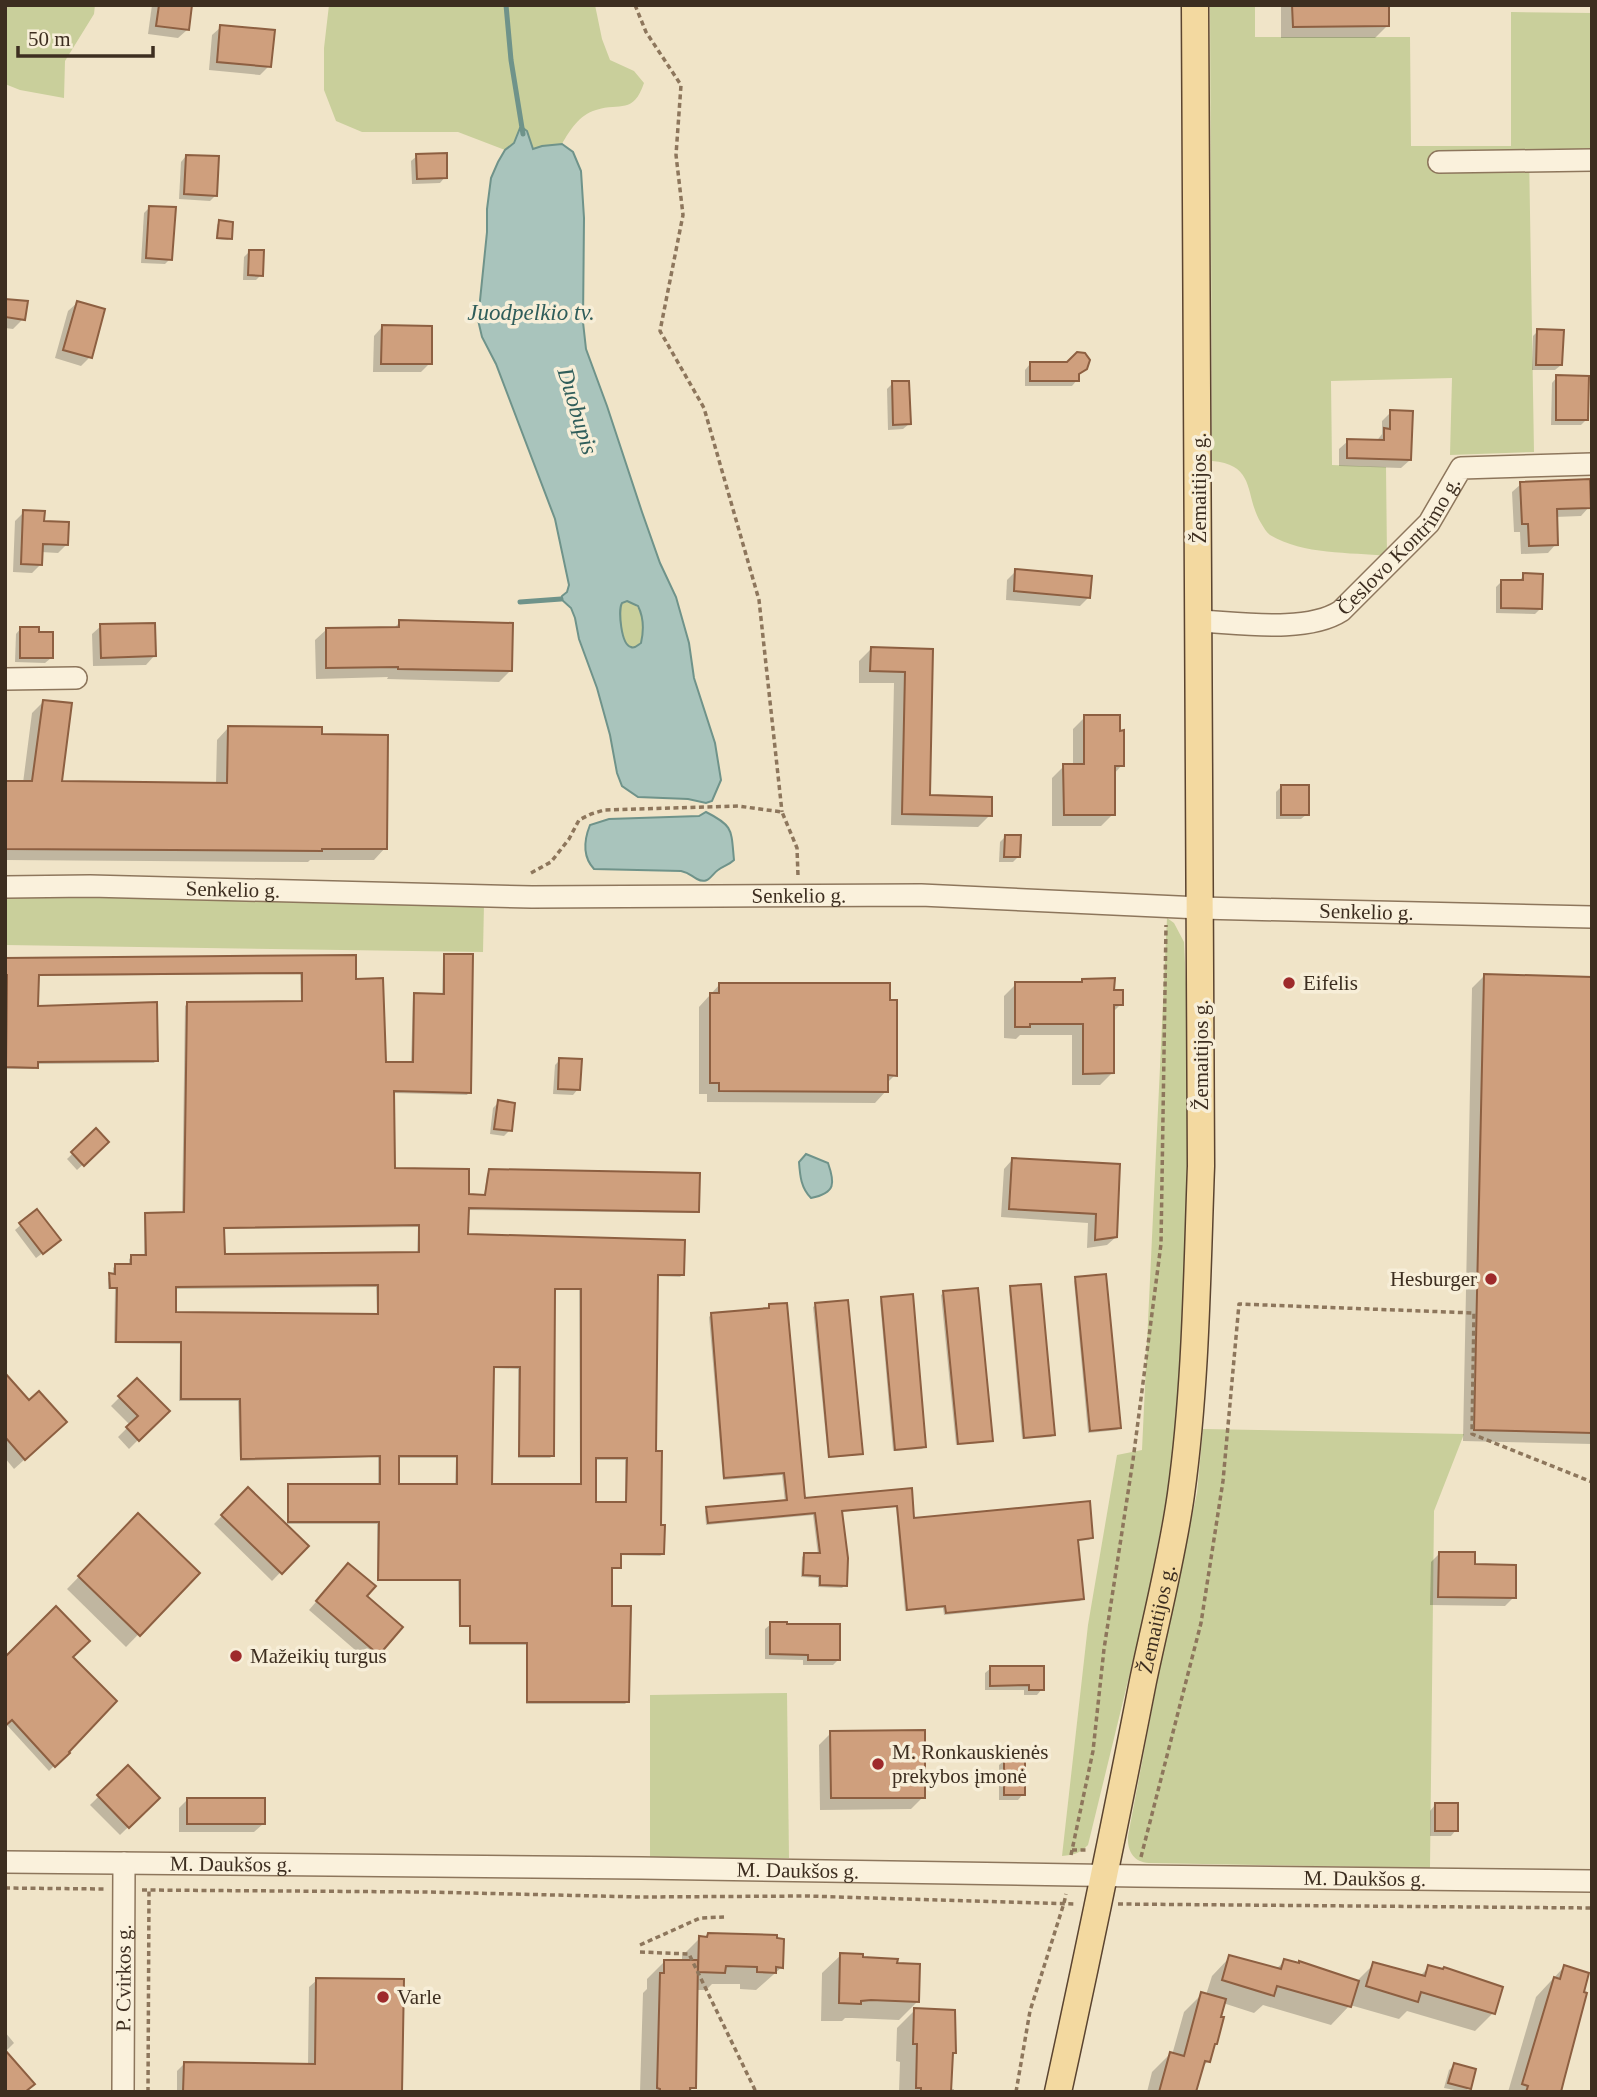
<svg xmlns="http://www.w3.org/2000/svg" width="1597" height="2097" font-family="'Times New Roman',serif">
	<rect width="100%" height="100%" fill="#f0e4c8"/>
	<g fill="#c9cf9b">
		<polygon points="5,5 95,5 94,14 65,61 64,98 20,90 5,84"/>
		<path d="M329 5H595L602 39 610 60 634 71 644 83C633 115 621 102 596 110 579 115 570 130 562 144L542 146 533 149 530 146V138L520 128 514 143 505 150 458 132H362L336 121 324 90V48Z"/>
		<path d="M1210 5H1255V37H1410L1411 146H1511V12L1592 13V152H1529L1534 452 1450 455 1452 378 1331 381 1332 465 1386 467 1387 556C1349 552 1304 555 1270 535 1266 532 1264 528 1261 523 1244 495 1257 465 1212 461Z"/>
		<path d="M627 601C647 608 645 626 641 643 638 645 634 649 630 647 621 644 619 610 622 603Z"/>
		<polygon points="5,896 484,904 483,952 5,945"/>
		<path d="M1167 918 1174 923 1184 942 1192 1109 1183 1342 1171 1474 1146 1607 1088 1845C1080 1853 1074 1855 1062 1856L1088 1625 1117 1455 1142 1450Z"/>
		<path d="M1203 1429 1464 1434 1434 1511 1430 1868 1149 1863C1133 1862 1127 1850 1128 1836L1168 1625 1197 1493Z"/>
		<polygon points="787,1693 789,1858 650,1861 650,1695"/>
	</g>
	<g fill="#a9c4bc" stroke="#6f938a" stroke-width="2" fill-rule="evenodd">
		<path d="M520 128H523L527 131 533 149 542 146 562 144 573 152 581 171 584 218 583 322 586 349 607 406 642 512 660 563 676 597 689 643 694 678 715 743 721 780 712 801 706 803 688 799 638 797 622 786 617 773 610 735 597 688 579 639 575 618 571 608 561 599 562 596 567 592 569 585 555 519 496 364 482 337 478 320 487 232V209L491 178 498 162 505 150 514 143ZM627 601 638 606C644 618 644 630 641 643 638 645 635 649 631 647 621 645 618 610 622 603Z"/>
		<path d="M706 812C734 826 731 830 734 860 729 865 723 866 718 870 711 875 708 885 697 879 691 876 690 873 681 871L594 869C582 856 584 840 590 825L609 819 699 816Z"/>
		<path d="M806 1154 828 1163C835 1183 836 1193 811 1198 801 1188 800 1176 799 1162Z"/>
	</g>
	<g fill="#0003" fill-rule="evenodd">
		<polygon points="152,5 190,5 187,30 178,38 148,34"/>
		<polygon points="1281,5 1387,5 1387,26 1375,38 1281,38"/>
		<polygon points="221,27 269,66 260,75 209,70 212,35"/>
		<polygon points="186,156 216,195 210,201 179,199 181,162"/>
		<polygon points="417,156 445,177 440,183 412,184 411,161"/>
		<polygon points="150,207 170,259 165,264 141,263 144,213"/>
		<polygon points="219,222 230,238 228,240 216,239 217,225"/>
		<polygon points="250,251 261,275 256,280 243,280 244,257"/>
		<polygon points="5,300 23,319 13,329 5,328"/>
		<polygon points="77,303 90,357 81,366 55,358 68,311"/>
		<polygon points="382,327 430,363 421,372 373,372 374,336"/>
		<polygon points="1538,331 1561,365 1555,370 1532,370 1533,336"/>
		<polygon points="1030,364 1077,375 1077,380 1072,386 1025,386 1025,370"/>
		<polygon points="1557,377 1586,420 1581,425 1551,425 1552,383"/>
		<polygon points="893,383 909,424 903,429 888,430 887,389"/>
		<polygon points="1391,412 1410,460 1401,468 1339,466 1339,449 1348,441 1376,442 1382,434 1382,421"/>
		<polygon points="1521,484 1589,507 1581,516 1555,517 1556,544 1548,553 1521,554 1520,532 1514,532 1512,492"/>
		<polygon points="24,512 67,544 58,553 41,552 41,564 32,573 13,572 15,521"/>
		<polygon points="1016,571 1089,597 1080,606 1006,600 1007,580"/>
		<polygon points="1524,575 1541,608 1535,614 1496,613 1496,587 1502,581 1518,582"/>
		<polygon points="400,622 510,671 499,682 387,679 388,677 316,679 315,640 327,629 393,629"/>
		<polygon points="101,626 154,656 146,665 93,666 92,634"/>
		<polygon points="21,628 51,658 45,663 15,662 16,634"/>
		<polygon points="871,649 931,650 928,797 990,815 978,827 891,825 894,683 859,683 859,661"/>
		<polygon points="43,702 60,783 216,784 217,740 228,728 320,736 385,848 374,860 310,860 308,862 5,860 5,783 23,783 32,713"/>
		<polygon points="1085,717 1122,765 1113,775 1113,814 1101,826 1052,826 1052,778 1064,766 1073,766 1073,729"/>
		<polygon points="1281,787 1307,814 1301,819 1276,819 1276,792"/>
		<polygon points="1006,836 1018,857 1013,862 999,862 1000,842"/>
		<path d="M445 955 469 1092 467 1095 393 1093 394 1170 467 1195 484 1197 487 1174 489 1171 697 1211 695 1213 467 1210 466 1236 682 1275 680 1277 656 1276 654 1453 663 1554 660 1556 619 1555V1567L617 1569H610V1607L628 1701 625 1704H526V1645H469V1627H459L458 1581H377V1524H287V1488L289 1485H378V1457L240 1461 238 1401H179L180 1344 114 1343 115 1289H108V1278L113 1275V1268L115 1266H129V1259L132 1257H144V1217L146 1214H182L185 1006 188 1003H301L300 974 37 976V1008L156 1060 154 1063 36 1064 34 1069H5V960L354 957V981L385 1064H411L413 997 415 995H442L443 958ZM418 1227 417 1254 223 1256 222 1229ZM376 1287 377 1315 175 1314 174 1289ZM553 1290H579L580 1485H490L492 1368 518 1369V1458H550L552 1456ZM397 1458H456L455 1485H397ZM595 1460H625V1504H594Z"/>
		<polygon points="1484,976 1592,979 1592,1477 1592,1444 1463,1441 1472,988"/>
		<polygon points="1082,980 1113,992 1121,1004 1112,1013 1112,1073 1100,1085 1072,1085 1072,1035 1020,1035 1016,1039 1004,1038 1004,996 1016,984 1079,984"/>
		<polygon points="720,984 888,1001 895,1075 887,1083 886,1091 875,1103 707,1102 707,1094 699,1094 699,1007"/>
		<polygon points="560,1060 578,1089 573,1095 553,1094 555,1065"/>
		<polygon points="499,1102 510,1130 504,1136 490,1134 493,1108"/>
		<polygon points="96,1131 107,1142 77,1170 67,1159"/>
		<polygon points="1012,1160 1118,1166 1116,1237 1107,1245 1087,1248 1088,1223 1001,1217 1004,1169"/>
		<polygon points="37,1211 53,1245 36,1258 15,1230"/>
		<polygon points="1076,1279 1119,1428 1117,1430 1088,1433 1074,1281"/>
		<polygon points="1011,1288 1053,1435 1051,1437 1022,1439 1009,1290"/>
		<polygon points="944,1293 991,1440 989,1442 956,1445 941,1295"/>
		<polygon points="882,1298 925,1446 922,1449 893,1451 880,1301"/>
		<polygon points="816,1305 861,1453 859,1455 828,1458 813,1307"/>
		<polygon points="769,1306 804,1500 910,1490 913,1520 1091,1538 1089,1540 1077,1541 1082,1598 1080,1601 944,1615 943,1608 905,1611 896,1507 840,1512 845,1585 842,1588 818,1587 818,1578 801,1577 802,1557 805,1554 818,1555 813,1515 706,1525 705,1511 707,1509 785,1502 782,1475 723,1480 709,1317 711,1315 767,1309"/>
		<polygon points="5,1376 54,1433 14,1469 5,1458"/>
		<polygon points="137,1380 167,1411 129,1449 118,1437 130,1425 111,1406"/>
		<polygon points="248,1489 306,1546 272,1581 214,1524"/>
		<polygon points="138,1516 198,1573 126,1647 67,1589"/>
		<polygon points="1440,1553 1473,1566 1514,1597 1505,1606 1430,1605 1431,1562"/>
		<polygon points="340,1574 365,1596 378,1654 369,1662 309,1610"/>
		<polygon points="771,1624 839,1659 833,1665 803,1665 803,1660 765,1659 765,1629"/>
		<polygon points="71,1657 84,1735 49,1771 6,1724"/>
		<polygon points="991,1668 1042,1689 1037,1695 1024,1695 1024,1690 985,1690 985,1673"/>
		<polygon points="831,1733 923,1797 911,1809 820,1810 819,1745"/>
		<polygon points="1005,1760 1023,1794 1018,1800 999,1800 999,1765"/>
		<polygon points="128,1768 158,1798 120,1835 90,1805"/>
		<polygon points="188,1799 263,1824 254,1832 179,1832 179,1808"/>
		<polygon points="1435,1805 1456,1830 1451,1836 1430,1836 1430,1811"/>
		<polygon points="708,1935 782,1967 756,1990 740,1989 740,1984 712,1984 706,1990 695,1990 694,2087 689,2092 640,2092 643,1993 647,1989 647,1979 665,1961 682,1962 682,1956 700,1938 705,1938"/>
		<polygon points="841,1955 896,1965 917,2002 899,2020 852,2018 845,2018 842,2021 821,2021 822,1973"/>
		<polygon points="1230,1957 1276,1969 1285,1961 1356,1982 1374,1964 1420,1976 1429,1967 1493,2013 1475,2031 1407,2011 1399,2019 1350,2005 1331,2025 1263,2005 1254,2013 1223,2003 1208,2061 1201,2068 1195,2092 1147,2092 1152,2072 1170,2054 1172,2055 1184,2012 1202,1994 1206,1995 1212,1976"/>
		<polygon points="1564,1967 1558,2092 1508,2092 1536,1997"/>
		<polygon points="317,1980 400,2092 177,2092 177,2071 185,2063 308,2065 309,1987"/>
		<polygon points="915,2010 954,2053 951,2056 950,2089 954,2089 954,2092 899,2092 900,2062 896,2061 897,2028"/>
		<polygon points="5,2032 14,2043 5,2052"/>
		<polygon points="1455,2065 1469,2088 1465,2092 1444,2088 1449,2070"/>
		<polygon points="805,2091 854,2091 804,2092"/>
	</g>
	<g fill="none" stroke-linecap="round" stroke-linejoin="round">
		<g stroke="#6f938a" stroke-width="5">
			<polyline points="506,5 511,60 523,134"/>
			<polyline points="520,602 561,599"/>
		</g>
	</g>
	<g fill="#cf9f7d" stroke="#8d5f41" stroke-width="2" fill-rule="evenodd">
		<polygon points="159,5 192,5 189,30 156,26"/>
		<polygon points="1292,5 1389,5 1389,26 1293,27"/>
		<polygon points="220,25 275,30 271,67 217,62"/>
		<polygon points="447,153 447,178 417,179 416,154"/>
		<polygon points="186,155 219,156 217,196 184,194"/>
		<polygon points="149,206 176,207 172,260 146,258"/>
		<polygon points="219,220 233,222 232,239 217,238"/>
		<polygon points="249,250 264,250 263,276 248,275"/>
		<polygon points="5,299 28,301 25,320 5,317"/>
		<polygon points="77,301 105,309 92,358 63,350"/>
		<polygon points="382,325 432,326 432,364 381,364"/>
		<polygon points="1537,329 1564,330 1562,365 1536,365"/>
		<polygon points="1077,352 1085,353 1090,360 1087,369 1079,374 1079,381 1030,381 1030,362 1067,362"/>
		<polygon points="1556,375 1589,376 1588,420 1556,420"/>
		<polygon points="892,381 909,381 911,424 893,425"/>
		<polygon points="1390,410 1413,411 1411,460 1347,458 1347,439 1384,440 1384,428 1390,429"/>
		<polygon points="1590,479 1591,508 1557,509 1558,545 1529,546 1528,524 1522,524 1520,482"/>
		<polygon points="23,510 45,511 44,521 69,522 68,545 43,544 42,565 21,564"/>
		<polygon points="1015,569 1092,576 1090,598 1014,591"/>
		<polygon points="1523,573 1543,574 1542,609 1501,608 1501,580 1523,580"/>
		<polygon points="399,620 513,623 512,671 398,669 398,667 326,668 326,628 399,627"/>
		<polygon points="155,623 156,656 101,658 100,624"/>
		<polygon points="20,627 39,627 39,632 53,632 53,658 20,658"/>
		<polygon points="871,647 933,649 930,795 992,797 992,816 902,814 905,672 870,671"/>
		<polygon points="43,700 72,703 62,781 227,783 228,726 322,727 322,734 388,735 387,849 322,849 322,851 5,849 5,781 32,781"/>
		<polygon points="1084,715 1120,715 1120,731 1124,730 1124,766 1115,766 1115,815 1064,815 1063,764 1084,764"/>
		<rect x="1281" y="785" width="28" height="30"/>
		<polygon points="1005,835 1021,835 1020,857 1004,857"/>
		<path d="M444 954H473L471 1093 394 1091 395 1168 469 1169V1194L485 1195 489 1169 700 1173 699 1212 469 1208 468 1234 685 1240 684 1275H658L656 1451H662L661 1525H665L664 1554H621V1568H612V1606H631L629 1702H527V1643H470V1626H460V1580H378L379 1522H288V1484H380V1456L241 1459 240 1399H181V1342H116L117 1288H110L109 1273 115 1274V1264H131V1255H146L145 1213 184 1212 187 1002 302 1001V973L39 975 38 1006 157 1002 158 1061 38 1062V1068L6 1067 7 975H5V958L356 955V979L383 978 386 1062H413L414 993 444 994ZM419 1225V1252L225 1254 224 1228ZM378 1285V1314L176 1312V1287ZM555 1289H581V1484H492L494 1367H520L519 1456H554ZM399 1456H457V1484H399ZM596 1458H627L626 1502H596Z"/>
		<polygon points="1484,974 1592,977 1592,1433 1474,1430"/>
		<polygon points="1115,978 1114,990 1123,990 1123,1005 1114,1005 1114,1073 1083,1074 1083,1024 1030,1024 1030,1027 1015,1027 1015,982 1082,982 1082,979"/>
		<polygon points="719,983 890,983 890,1000 897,1000 897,1076 888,1075 888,1092 719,1091 719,1083 710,1083 710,993 719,993"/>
		<polygon points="559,1058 582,1059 580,1090 558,1089"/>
		<polygon points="498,1100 515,1103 512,1131 494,1129"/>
		<polygon points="96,1128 109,1142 84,1166 71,1152"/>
		<polygon points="1012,1158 1120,1164 1117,1237 1095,1240 1096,1214 1009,1209"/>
		<polygon points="37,1209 61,1240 43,1254 19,1223"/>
		<polygon points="1106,1274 1121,1428 1090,1431 1075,1277"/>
		<polygon points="1041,1284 1055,1435 1024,1438 1010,1286"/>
		<polygon points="978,1288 993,1441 958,1444 943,1291"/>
		<polygon points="913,1294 926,1447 895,1450 881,1297"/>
		<polygon points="848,1300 863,1454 829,1457 815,1303"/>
		<polygon points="787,1303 805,1498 912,1488 914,1518 1090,1501 1093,1538 1078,1540 1084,1599 946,1613 945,1606 907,1610 897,1506 842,1511 848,1558 847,1586 820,1585 820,1576 803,1575 804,1553 820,1553 815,1513 708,1523 706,1507 787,1500 784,1473 724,1478 711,1313 769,1308 769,1304"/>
		<polygon points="5,1373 29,1400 39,1391 67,1422 25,1460 5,1437"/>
		<polygon points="137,1378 170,1411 139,1441 126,1427 138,1416 118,1396"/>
		<polygon points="248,1487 309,1546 282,1574 221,1515"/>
		<polygon points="138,1513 200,1573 140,1636 78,1576"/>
		<polygon points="1439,1552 1475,1552 1475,1564 1516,1565 1516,1598 1438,1597"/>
		<polygon points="348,1563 376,1586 367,1596 403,1627 379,1655 316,1601"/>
		<polygon points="56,1606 90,1641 73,1657 117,1701 69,1752 70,1753 55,1767 12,1720 5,1726 5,1657"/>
		<polygon points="770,1622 787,1622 787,1624 840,1624 840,1660 808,1660 808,1655 770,1654"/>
		<polygon points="990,1666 1044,1666 1044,1690 1029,1690 1029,1685 990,1686"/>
		<polygon points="925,1730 925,1798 831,1798 830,1731"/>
		<rect x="1004" y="1758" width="21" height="37"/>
		<polygon points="128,1765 160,1798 129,1828 97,1795"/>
		<rect x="187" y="1798" width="78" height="26"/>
		<rect x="1435" y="1803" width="23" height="28"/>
		<polygon points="708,1933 777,1935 777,1938 784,1939 783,1968 776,1967 776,1973 757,1972 757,1967 726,1966 725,1973 698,1972 699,1936 707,1937"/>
		<polygon points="840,1953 863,1954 863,1957 898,1959 897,1963 920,1964 919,2002 871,2000 861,2001 861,2004 839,2003"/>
		<polygon points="1229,1955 1281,1969 1284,1959 1299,1963 1299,1961 1359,1981 1351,2007 1277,1986 1274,1996 1222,1980"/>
		<polygon points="664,1960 698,1960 696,2088 690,2088 690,2092 660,2092 660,2089 657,2088 660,1973 664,1973"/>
		<polygon points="1373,1962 1425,1976 1428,1965 1443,1969 1444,1967 1503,1987 1495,2014 1421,1992 1418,2002 1366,1986"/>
		<polygon points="1564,1965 1589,1973 1584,1992 1587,1993 1564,2080 1561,2092 1526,2092 1528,2086 1522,2084 1554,1977 1560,1979"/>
		<polygon points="316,1978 404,1979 402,2092 183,2092 184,2062 315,2064"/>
		<polygon points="1201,1992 1226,1999 1221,2017 1224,2017 1217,2044 1215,2044 1210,2062 1205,2061 1196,2092 1159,2092 1170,2052 1184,2056"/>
		<polygon points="914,2008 955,2010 956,2053 953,2053 951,2092 921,2092 921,2088 916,2088 917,2044 913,2044"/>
		<polygon points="5,2050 35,2084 25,2092 5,2092"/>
		<polygon points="1454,2063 1476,2069 1471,2089 1448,2083"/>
	</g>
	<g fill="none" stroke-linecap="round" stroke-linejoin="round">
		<defs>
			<g id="minor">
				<polyline points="1439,162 1592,160"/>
				<path id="s1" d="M1200 621C1240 623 1307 633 1341 611L1429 523 1461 468 1592 464"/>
				<polyline points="5,679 76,678"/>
				<path id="s2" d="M5 887 90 886 532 897 921 895 1200 908 1592 917"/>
				<path id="s3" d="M5 1862 641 1868 1137 1876 1592 1881"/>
				<path id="s4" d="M123 2092 124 1863"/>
			</g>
			<g id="major">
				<path id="s5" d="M1058 2092C1088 1955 1116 1819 1143 1681 1156 1619 1172 1558 1181 1494 1196 1386 1197 1275 1201 1166L1195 5"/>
			</g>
		</defs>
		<use href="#minor" stroke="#8d765c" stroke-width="24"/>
		<use href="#major" stroke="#5b4430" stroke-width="29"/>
		<g stroke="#8d765c" stroke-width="3.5" stroke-dasharray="5 3.5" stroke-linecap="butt">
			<polyline points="635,5 646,32 681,85 676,155 683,215 660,331 704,408 759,600 782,812"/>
			<polyline points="531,873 551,862 569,839 579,820 591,814 604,810 738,806 782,812 797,848 798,876"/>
			<polyline points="1072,1850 1088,1850"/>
			<polyline points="1071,1855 1093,1751 1104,1649 1133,1460 1161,1244 1166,925"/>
			<polyline points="1141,1857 1201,1623 1223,1481 1239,1304 1474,1313 1472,1434 1592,1482"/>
			<polyline points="5,1888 106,1889"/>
			<polyline points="142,1890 427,1892 640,1897 806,1896 1075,1904"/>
			<polyline points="1118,1904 1592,1908"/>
			<polyline points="640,1945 700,1918 724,1917"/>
			<polyline points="640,1952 689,1954 756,2092"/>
			<polyline points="148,2092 149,1890"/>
			<polyline points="1016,2092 1030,2011 1064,1903 1066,1894"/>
		</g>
		<use href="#minor" stroke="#faf1dc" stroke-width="21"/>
		<use href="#major" stroke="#f3d9a0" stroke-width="26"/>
	</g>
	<g fill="#9e2a2b" stroke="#f7eed8" stroke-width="2.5">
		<circle cx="1289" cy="983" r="7"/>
		<circle cx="1491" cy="1279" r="7"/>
		<circle cx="236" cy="1656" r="7"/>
		<circle cx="878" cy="1764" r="7"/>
		<circle cx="383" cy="1997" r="7"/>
	</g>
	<g text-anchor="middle" stroke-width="7" stroke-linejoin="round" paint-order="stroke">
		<g font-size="21" fill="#3d2e20" stroke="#f7eed8">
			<text transform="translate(1199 488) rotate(-90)" y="7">Žemaitijos g.</text>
			<text dy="7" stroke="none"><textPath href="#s1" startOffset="231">Česlovo Kontrimo g.</textPath></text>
			<text dy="7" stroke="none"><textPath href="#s2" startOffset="228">Senkelio g.</textPath></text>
			<text dy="7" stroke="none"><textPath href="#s2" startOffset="794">Senkelio g.</textPath></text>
			<text dy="7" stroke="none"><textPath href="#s2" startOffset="1362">Senkelio g.</textPath></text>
			<text transform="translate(1201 1055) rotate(-90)" y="7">Žemaitijos g.</text>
			<text dy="7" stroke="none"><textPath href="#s5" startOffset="483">Žemaitijos g.</textPath></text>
			<text dy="7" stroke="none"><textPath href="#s3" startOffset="226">M. Daukšos g.</textPath></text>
			<text dy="7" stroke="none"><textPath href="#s3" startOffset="793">M. Daukšos g.</textPath></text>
			<text dy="7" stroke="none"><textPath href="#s3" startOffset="1360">M. Daukšos g.</textPath></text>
			<text dy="7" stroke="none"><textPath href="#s4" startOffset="114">P. Cvirkos g.</textPath></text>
		</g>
		<g font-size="21" fill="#3d2e20" stroke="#f7eed8" text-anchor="start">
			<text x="1303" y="990">Eifelis</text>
			<text x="1477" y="1286" text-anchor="end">Hesburger</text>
			<text x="250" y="1663">Mažeikių turgus</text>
			<text x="892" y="1759">M. Ronkauskienės<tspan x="892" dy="24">prekybos įmonė</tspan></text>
			<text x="397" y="2004">Varle</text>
		</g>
		<g font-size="23" font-style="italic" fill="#2f5d5a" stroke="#f7eed8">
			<text x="531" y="320">Juodpelkio tv.</text>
			<text transform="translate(578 411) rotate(73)" y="8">Duobupis</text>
		</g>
	</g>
	<rect width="1597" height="2097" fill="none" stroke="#3d2e20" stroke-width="14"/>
	<path d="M18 46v10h135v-10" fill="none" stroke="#3d2e20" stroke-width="3.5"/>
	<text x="28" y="46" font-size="21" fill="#3d2e20" stroke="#f7eed8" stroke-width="5" paint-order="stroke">50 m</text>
</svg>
